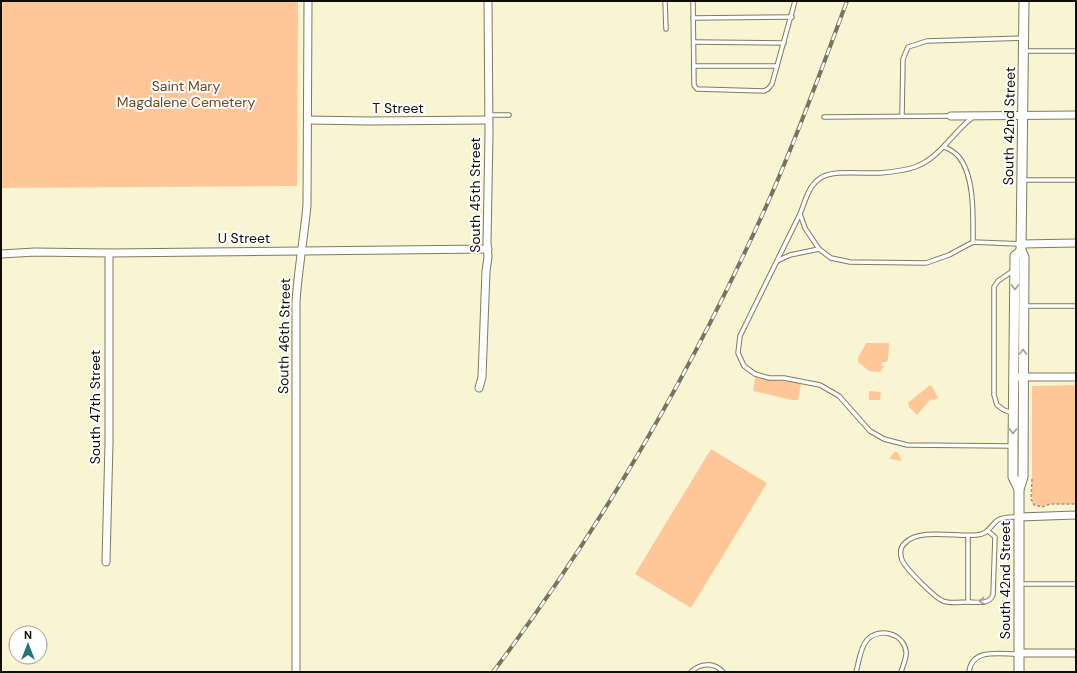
<svg xmlns="http://www.w3.org/2000/svg" width="1077" height="673" font-family="'DM Sans',sans-serif">
	<rect width="100%" height="100%" fill="#f9f5d3"/>
	<g fill="#ffc798">
		<polygon points="1,1 298,1 297,186 1,188"/>
		<polygon points="866,343 889,343 888,360 886,362 882,362 881,366 884,366 880,372 869,371 858,362 858,358"/>
		<polygon points="755,377 761,379 801,383 798,400 792,400 753,391"/>
		<polygon points="930,385 932,386 938,398 934,400 932,399 929,401 917,415 909,407 908,403"/>
		<polygon points="1076,385 1076,504 1050,504 1038,507 1032,502 1032,386"/>
		<polygon points="869,391 881,392 880,400 869,400"/>
		<polygon points="711,449 767,483 691,608 635,574"/>
		<polygon points="895,451 898,453 902,461 889,459"/>
	</g>
	<g fill="none" stroke-linecap="round" stroke-linejoin="round">
		<defs>
			<g id="service">
				<polyline points="665,1 666,29"/>
				<polyline points="693,1 694,85 697,89 764,91 768,89 772,84 795,1"/>
				<polyline points="693,18 792,17"/>
				<polyline points="694,42 784,43"/>
				<polyline points="1024,51 1076,51"/>
				<polyline points="694,66 777,66"/>
				<polyline points="488,115 509,115"/>
				<polyline points="902,116 903,59 908,47 927,41 1023,38"/>
				<polyline points="824,117 951,116"/>
				<path d="M973 117C953 132 940 158 915 167 904 171 891 172 879 173 863 174 831 169 819 179 808 187 805 202 800 214L805 228 819 249 831 258 850 262 926 263 949 255 973 242 1021 244"/>
				<path d="M944 147C949 149 955 152 959 157 975 177 973 218 973 242"/>
				<polyline points="1023,180 1076,180"/>
				<polyline points="800,214 740,336 738,353 744,366 755,374 769,378 784,378 820,385 839,396 870,431 884,439 907,445 1012,446"/>
				<polyline points="777,261 790,255 819,249"/>
				<polyline points="1023,306 1076,306"/>
				<polyline points="1012,413 1004,410 997,405 994,395 994,287 998,281 1014,270"/>
				<path d="M968 536V602C960 602 950 604 943 601 934 597 906 569 902 560 900 554 900 547 905 543 919 528 957 537 976 535 990 534 989 526 998 520 1004 516 1012 517 1019 517"/>
				<polyline points="1020,584 1076,584"/>
				<path d="M968 602C977 602 989 605 993 595L995 537 988 531"/>
				<path d="M691 672C700 663 714 662 723 672"/>
				<path d="M856 672C859 662 860 648 867 640 879 627 903 633 906 651 907 658 903 665 901 672"/>
				<path d="M969 672C972 648 999 654 1017 654"/>
			</g>
			<g id="minor">
				<polyline points="951,116 1076,115"/>
				<polyline points="308,120 370,121 488,120"/>
				<polyline points="1021,244 1076,243"/>
				<polyline points="1,254 35,252 109,253 488,249"/>
				<polyline points="1018,377 1076,377"/>
				<polyline points="479,388 482,377 486,271 488,257 487,242 489,134 488,1"/>
				<polyline points="1019,517 1076,515"/>
				<polyline points="106,562 109,443 109,253"/>
				<polyline points="1019,653 1076,653"/>
				<path d="M296 672V302C298 270 304 238 307 205L308 1"/>
			</g>
			<g id="tertiary">
				<polyline points="1019,489 1013,477 1013,446 1015,256 1021,251"/>
				<polyline points="1019,672 1019,489 1023,477 1024,257 1021,251 1024,1"/>
			</g>
		</defs>
		<use href="#service" stroke="#7f7b5d" stroke-width="5.5"/>
		<use href="#minor" stroke="#7f7b5d" stroke-width="9"/>
		<use href="#tertiary" stroke="#7f7b5d" stroke-width="11"/>
		<polyline stroke="#9b9880" stroke-width="1.5" stroke-dasharray="3 2" stroke-linecap="butt" points="1032,479 1031,499 1034,505 1042,507 1050,504 1076,504"/>
		<use href="#service" stroke="#fff" stroke-width="3.5"/>
		<use href="#minor" stroke="#fff" stroke-width="7"/>
		<use href="#tertiary" stroke="#fff" stroke-width="9"/>
		<defs>
			<path id="rail" d="M493 672C603 526 694 367 769 200 798 135 822 68 847 1"/>
		</defs>
		<use href="#rail" stroke="#777460" stroke-width="4"/>
		<use href="#rail" stroke="#fff" stroke-width="2.5" stroke-dasharray="8" stroke-linecap="butt"/>
	</g>
	<defs><path id="oneway-chevron" d="M-2-3.5L2.5 0L-2 3.5" fill="none" stroke-width="1.6" stroke-linecap="round" stroke-linejoin="round"/></defs>
	<g stroke="#9f9e9a">
		<use href="#oneway-chevron" transform="translate(1015 287) rotate(91)"/>
		<use href="#oneway-chevron" transform="translate(1023 352) rotate(-90)"/>
		<use href="#oneway-chevron" transform="translate(1013 431) rotate(91)"/>
		<use href="#oneway-chevron" transform="translate(982 601) rotate(174)"/>
	</g>
	<g text-anchor="middle" stroke-width="4" stroke-linejoin="round" paint-order="stroke">
		<g font-size="14" fill="#74481c" stroke="#fff">
			<text x="186" y="91">Saint Mary<tspan x="186" dy="16">Magdalene Cemetery</tspan></text>
		</g>
		<g font-size="14" fill="#0e0d03" stroke="#fff">
			<text x="398" y="113">T Street</text>
			<text transform="translate(1009 126) rotate(-89)" y="5">South 42nd Street</text>
			<text transform="translate(475 195) rotate(-90)" y="5">South 45th Street</text>
			<text x="244" y="243">U Street</text>
			<text transform="translate(284 336) rotate(-89)" y="5">South 46th Street</text>
			<text transform="translate(95 407) rotate(-90)" y="5">South 47th Street</text>
			<text transform="translate(1005 580) rotate(-90)" y="5">South 42nd Street</text>
		</g>
	</g>
	<rect width="1077" height="673" fill="none" stroke="#0e0d03" stroke-width="4"/>
	<g transform="translate(28 645)"><circle r="19" fill="#ffffff" stroke="#9f9e9a"/>
	<path d="M0-3L7 15L0 10L-7 15Z" fill="#277276"/>
	<text y="-6" font-size="11" font-weight="bold" text-anchor="middle" fill="#0e0d03">N</text>
	</g>
</svg>
